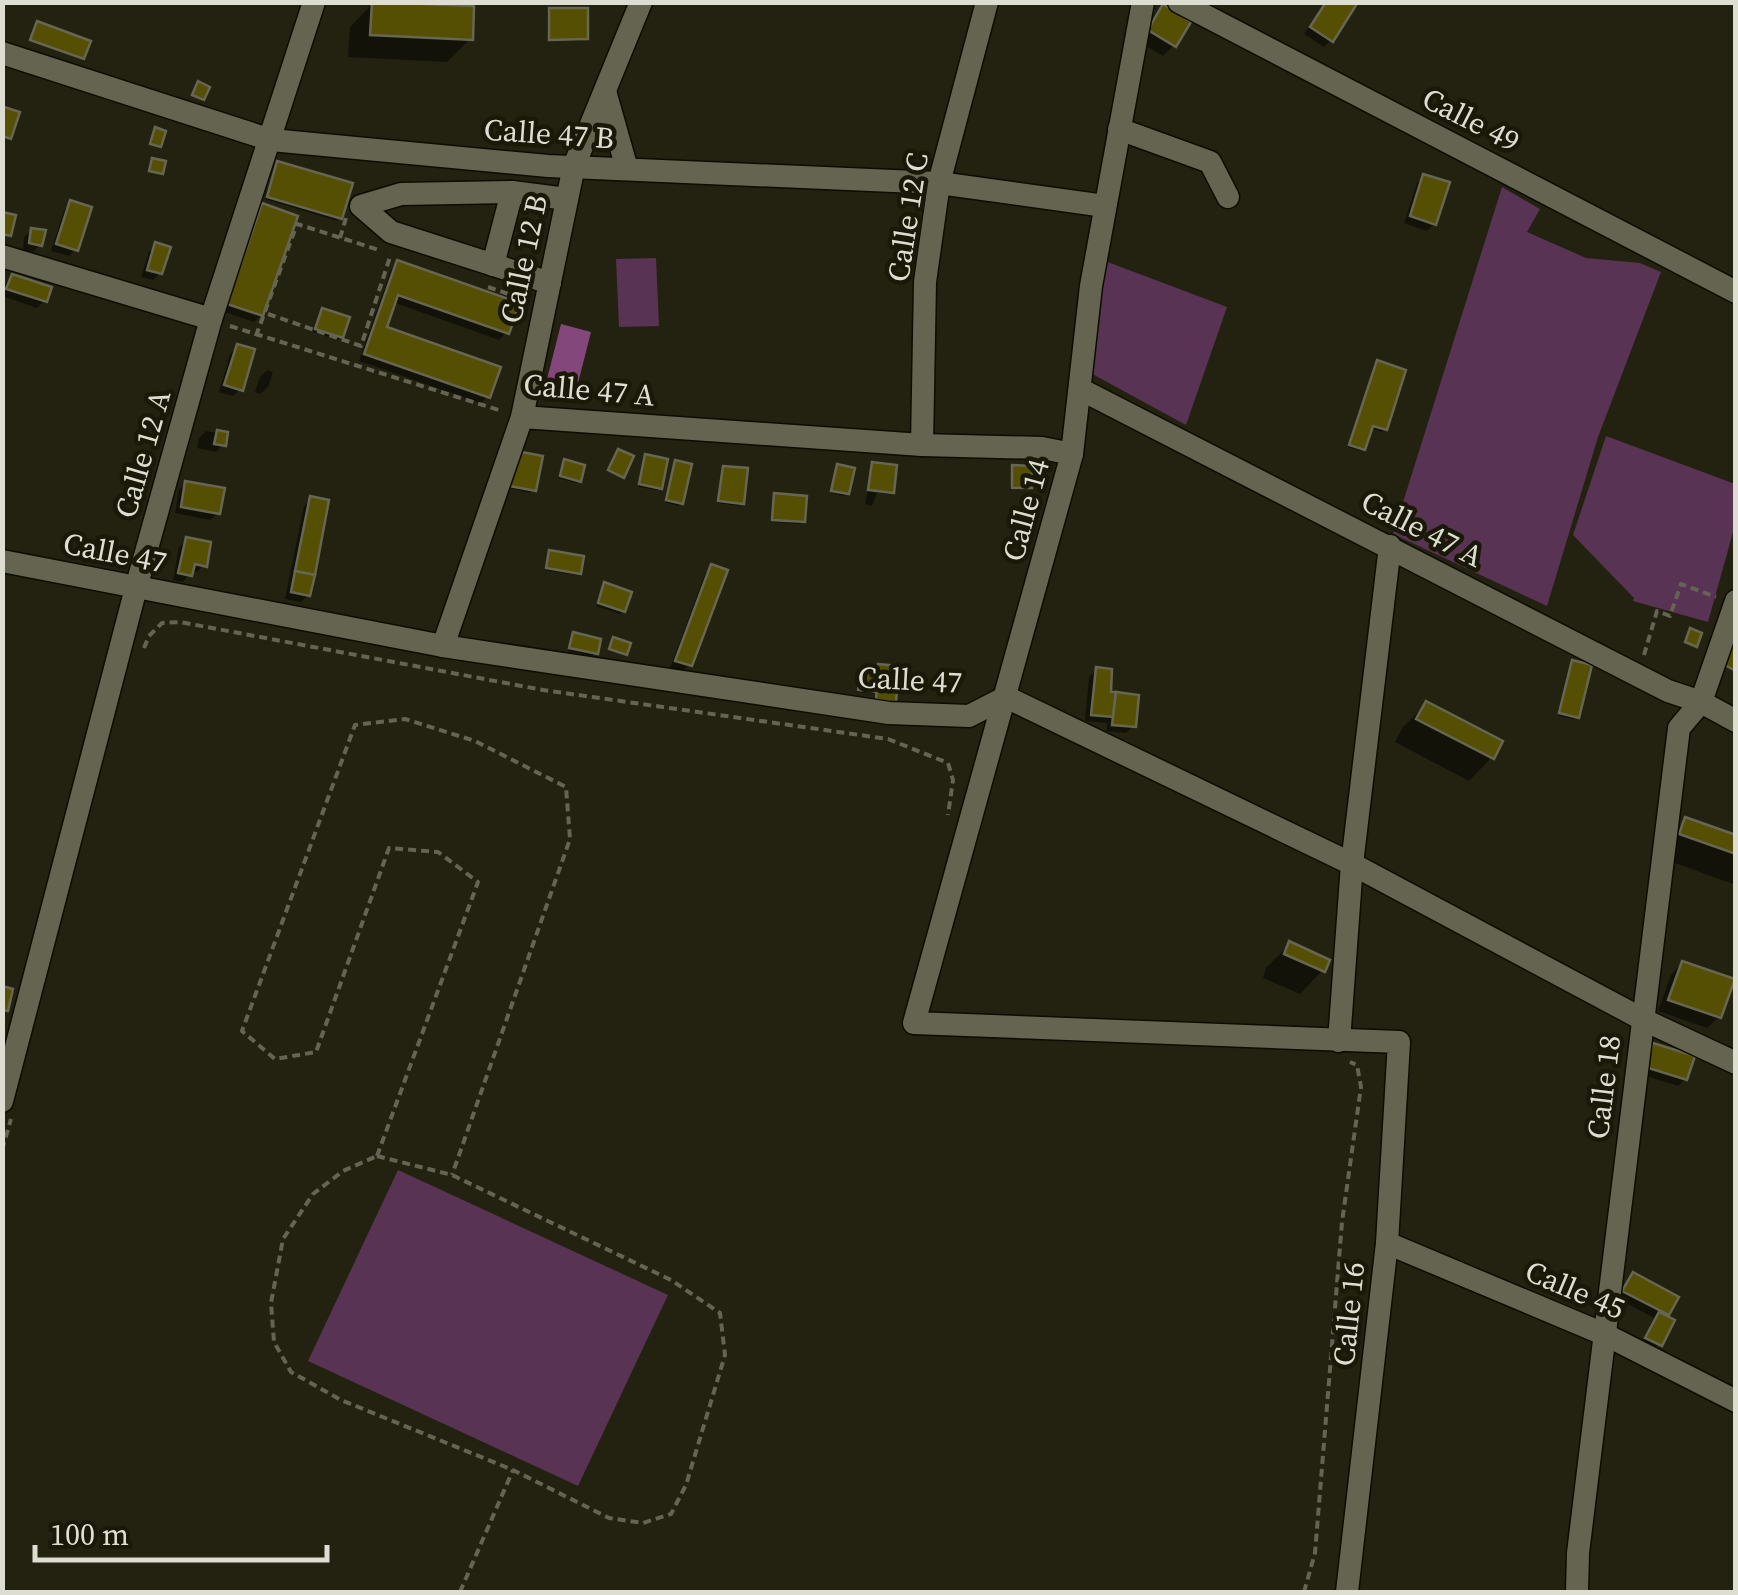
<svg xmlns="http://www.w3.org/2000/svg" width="1738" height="1595" font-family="'Source Serif 4',serif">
	<rect width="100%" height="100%" fill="#232211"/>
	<g fill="#583353">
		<polygon points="1502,187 1540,209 1527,232 1586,258 1640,263 1661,272 1598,437 1547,606 1393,534"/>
		<polygon points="656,258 659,326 619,327 616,259"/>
		<polygon points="1105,261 1227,307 1186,425 1085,370"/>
		<polygon points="1606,436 1735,484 1735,525 1708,622 1633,601 1634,598 1573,535"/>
		<polygon points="398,1170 668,1295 578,1486 308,1361"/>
	</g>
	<polygon fill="#84477c" points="561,324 591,332 573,403 543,395"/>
	<g fill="#0007">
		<polygon points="1326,2 1331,40 1324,47 1304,34"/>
		<polygon points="373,3 470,39 447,62 348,57 350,27"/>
		<polygon points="1164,8 1174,45 1163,56 1139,42"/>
		<polygon points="550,10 585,38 582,41 548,41 547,13"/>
		<polygon points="278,163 340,218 337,221 265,199"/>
		<polygon points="1424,176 1434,224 1427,231 1404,223 1417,183"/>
		<polygon points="71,203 76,249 69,256 51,251 64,210"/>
		<polygon points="263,206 261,315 254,322 222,311 256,213"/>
		<polygon points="32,230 40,245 33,252 23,250 24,237"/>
		<polygon points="156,245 160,273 153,280 141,277 149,252"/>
		<polygon points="398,263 506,332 499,340 393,302 383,328 488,396 481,403 359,361 391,270"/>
		<polygon points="12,277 44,301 37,308 2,296 5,284"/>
		<polygon points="322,311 341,337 338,340 313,332"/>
		<polygon points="237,347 240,389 233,396 219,392 230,354"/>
		<polygon points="1377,363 1385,429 1382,432 1370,428 1360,451 1348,447"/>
		<polygon points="267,370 273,372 268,387 260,394 255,392 260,377"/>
		<polygon points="206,431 225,434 223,444 216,452 197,448 199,438"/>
		<polygon points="646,457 660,487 657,490 638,487"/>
		<polygon points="540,458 531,493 508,488"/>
		<polygon points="565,462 579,481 576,483 558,478"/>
		<polygon points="676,463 681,503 678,506 665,502"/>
		<polygon points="873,465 892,492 889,494 877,493 872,506 865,504"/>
		<polygon points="838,467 847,493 844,496 830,493"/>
		<polygon points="724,468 742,503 739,506 717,503"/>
		<polygon points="1013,468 1029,487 1026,490 1010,490"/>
		<polygon points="186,483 218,513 210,520 175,513 179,490"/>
		<polygon points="775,495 803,521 800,524 770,522"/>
		<polygon points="311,499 308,595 301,602 285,599 304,506"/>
		<polygon points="186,540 204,565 197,572 191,571 183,582 173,580 179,547"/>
		<polygon points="549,553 578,573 575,575 544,570"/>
		<polygon points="712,567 689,665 682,672 670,668 705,574"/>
		<polygon points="605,585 623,611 620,614 596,606"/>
		<polygon points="574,635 595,653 593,656 568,651"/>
		<polygon points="1572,663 1577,717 1574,719 1558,716"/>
		<polygon points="879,667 894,701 891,704 874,703 875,694 856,692 858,673"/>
		<polygon points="1097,670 1108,695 1133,726 1126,733 1107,731 1107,723 1085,721 1089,677"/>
		<polygon points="1426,704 1492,757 1469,781 1395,742 1403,727"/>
		<polygon points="1686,820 1736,837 1736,885 1658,857 1663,843"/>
		<polygon points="1290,944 1323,970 1300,994 1263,978 1266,968"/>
		<polygon points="1682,963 1719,1017 1707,1028 1658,1011 1671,975"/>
		<polygon points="1654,1046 1685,1079 1678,1086 1640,1074 1647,1053"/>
		<polygon points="1633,1275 1676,1298 1665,1318 1672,1321 1653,1352 1640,1346 1654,1318 1617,1298"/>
	</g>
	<g fill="#544f02" stroke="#676653" stroke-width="2.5">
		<polygon points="372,2 474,6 473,40 370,35"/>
		<polygon points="1326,2 1358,2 1333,42 1310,27"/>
		<polygon points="1163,4 1191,22 1176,47 1148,30"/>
		<polygon points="549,8 588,8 588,39 549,40"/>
		<polygon points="37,21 91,41 84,59 30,40"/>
		<polygon points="198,81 210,87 204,100 192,95"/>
		<polygon points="4,107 20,112 11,139 2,136"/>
		<polygon points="155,127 166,131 161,147 150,144"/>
		<polygon points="152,158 166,161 163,174 149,171"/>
		<polygon points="277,161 353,183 342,219 267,197"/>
		<polygon points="1423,174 1450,182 1436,225 1410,216"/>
		<polygon points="70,200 92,207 78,251 56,244"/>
		<polygon points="262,203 298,216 263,316 227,304"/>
		<polygon points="2,212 16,215 11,236 2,234"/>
		<polygon points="31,228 46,230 42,246 29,243"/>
		<polygon points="155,242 171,247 162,274 147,270"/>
		<polygon points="397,260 520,303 509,334 398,295 387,327 501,367 490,398 364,354"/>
		<polygon points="12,274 52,287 47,302 6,289"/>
		<polygon points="322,308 350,317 343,338 315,329"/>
		<polygon points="237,344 255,349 243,391 224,385"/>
		<polygon points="1377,360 1406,370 1387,430 1373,426 1365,450 1349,445"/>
		<polygon points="217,430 228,432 226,446 214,444"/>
		<polygon points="618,449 634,456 624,478 608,470"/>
		<polygon points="516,451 543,456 536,491 509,486"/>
		<polygon points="645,454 668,459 662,489 639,484"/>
		<polygon points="564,459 585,465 581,482 560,476"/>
		<polygon points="675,460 692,464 683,504 666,500"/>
		<polygon points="872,462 897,465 894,493 868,490"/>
		<polygon points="837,464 855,468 849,494 831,491"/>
		<polygon points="1012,465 1032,466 1032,488 1012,488"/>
		<polygon points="723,466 748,468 744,504 718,501"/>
		<polygon points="185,481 225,488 220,514 181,507"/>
		<polygon points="774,493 807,496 805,522 772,520"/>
		<polygon points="310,496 329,500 315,575 295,571"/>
		<polygon points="186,537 211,542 207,567 195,564 192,576 178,573"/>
		<polygon points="549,550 584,556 581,574 546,568"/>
		<polygon points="711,564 728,570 692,666 675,661"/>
		<polygon points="295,571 315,575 310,596 291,592"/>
		<polygon points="604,582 632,592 625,612 598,603"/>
		<polygon points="1690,628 1702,633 1697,647 1685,642"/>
		<polygon points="573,632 601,639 598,654 569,648"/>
		<polygon points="613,637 631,643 627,655 609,649"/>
		<polygon points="1727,642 1736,647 1736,671 1717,661"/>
		<polygon points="1572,660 1592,665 1579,718 1559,713"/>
		<polygon points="878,664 899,666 896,702 876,701"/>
		<polygon points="1096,667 1112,669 1111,692 1116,692 1113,717 1091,715"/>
		<polygon points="860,668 878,669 876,692 858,690"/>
		<polygon points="1116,692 1139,695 1136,727 1112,725"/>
		<polygon points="1426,701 1503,741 1494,759 1416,719"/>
		<polygon points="1685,817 1736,835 1736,854 1679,834"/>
		<polygon points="1289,941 1330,960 1325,972 1284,954"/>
		<polygon points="1682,961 1735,979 1721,1018 1668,1000"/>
		<polygon points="2,986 13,989 8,1011 2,1010"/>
		<polygon points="1653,1043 1695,1056 1687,1080 1645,1067"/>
		<polygon points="1633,1272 1679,1297 1669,1315 1622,1291"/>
		<polygon points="1659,1312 1675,1320 1662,1346 1645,1338"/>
	</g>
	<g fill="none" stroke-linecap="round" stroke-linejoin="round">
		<defs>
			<g id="minor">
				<polyline points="1143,2 1091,286 1072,454 914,1023 1399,1042 1387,1243 1347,1592"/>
				<polyline points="1179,2 1736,292"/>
				<polyline points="2,53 271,140 548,166 939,183 1105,206"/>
				<polyline points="605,91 627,169"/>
				<polyline points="1119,129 1210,162 1228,197"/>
				<polyline points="2,256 211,319"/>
				<polyline points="493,265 512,192"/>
				<polyline points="550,283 391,232 361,206 401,194 512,192 567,199"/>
				<polyline points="1080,389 1668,691 1701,702 1736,721"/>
				<polyline points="522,417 922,445 1042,448 1072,454"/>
				<polyline points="922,445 925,282 939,183 987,2"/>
				<polyline points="2,561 443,646 889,713 969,716 1006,697 1352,864 1642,1019 1736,1063"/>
				<polyline points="443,646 522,417 574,166 641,2"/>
				<polyline points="1339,1041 1352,864 1390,546"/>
				<polyline points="2,1101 136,588 211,319 314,2"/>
				<polyline points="1387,1243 1606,1335 1736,1401"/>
				<polyline points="1577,1592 1578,1553 1679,728 1701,702 1736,601"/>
			</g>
		</defs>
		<use href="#minor" stroke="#0d0c01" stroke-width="25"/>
		<g stroke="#646354" stroke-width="4" stroke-dasharray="8 5" stroke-linecap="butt">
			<polyline points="340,238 346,218"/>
			<polyline points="488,287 526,300"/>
			<polyline points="268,314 361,346 391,254"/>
			<polyline points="230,326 502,411"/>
			<polyline points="256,336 297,224 379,250"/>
			<polyline points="144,648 149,636 162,623 180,622 543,690 888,739 948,763 953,780 948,815"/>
			<polyline points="1644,655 1657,611 1670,616 1681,584 1716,597"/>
			<polyline points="2,1150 11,1119"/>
			<polyline points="377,1156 478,882 438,852 389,848 316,1052 275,1059 242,1031 355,725 405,719 475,741 566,787 570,839 452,1175"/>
			<polygon points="377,1156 452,1175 671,1280 720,1313 725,1355 686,1485 671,1514 643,1523 609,1518 513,1470 341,1400 291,1372 274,1342 271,1303 283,1239 313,1194 343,1171"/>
			<polyline points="460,1592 513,1470"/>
			<polyline points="1304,1592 1315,1553 1342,1222 1361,1087 1357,1065 1350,1062"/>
		</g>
		<use href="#minor" stroke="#646450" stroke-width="22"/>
	</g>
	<g text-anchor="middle" stroke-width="9" stroke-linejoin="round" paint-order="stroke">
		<g font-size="30" fill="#ddddd2" stroke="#1a1908">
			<text transform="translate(1471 120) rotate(27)" y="10">Calle 49</text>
			<text transform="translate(549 134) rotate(4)" y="10">Calle 47 B</text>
			<text transform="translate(908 217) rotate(-81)" y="10">Calle 12 C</text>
			<text transform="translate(524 259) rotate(-78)" y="10">Calle 12 B</text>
			<text transform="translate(589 390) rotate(5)" y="10">Calle 47 A</text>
			<text transform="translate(143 454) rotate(-74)" y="10">Calle 12 A</text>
			<text transform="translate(1026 510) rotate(-75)" y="10">Calle 14</text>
			<text transform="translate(1422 529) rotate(27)" y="10">Calle 47 A</text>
			<text transform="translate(115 553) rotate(11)" y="10">Calle 47</text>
			<text transform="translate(910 680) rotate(3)" y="10">Calle 47</text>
			<text transform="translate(1604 1087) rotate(-83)" y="10">Calle 18</text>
			<text transform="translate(1575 1290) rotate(23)" y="10">Calle 45</text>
			<text transform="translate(1349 1314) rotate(-84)" y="10">Calle 16</text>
		</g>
	</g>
	<rect width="1738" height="1595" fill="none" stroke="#ddddd2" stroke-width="10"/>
	<path d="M35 1545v15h292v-15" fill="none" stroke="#ddddd2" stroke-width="5"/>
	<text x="50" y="1545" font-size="30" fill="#ddddd2" stroke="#1a1908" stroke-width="8" paint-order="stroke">100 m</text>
</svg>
